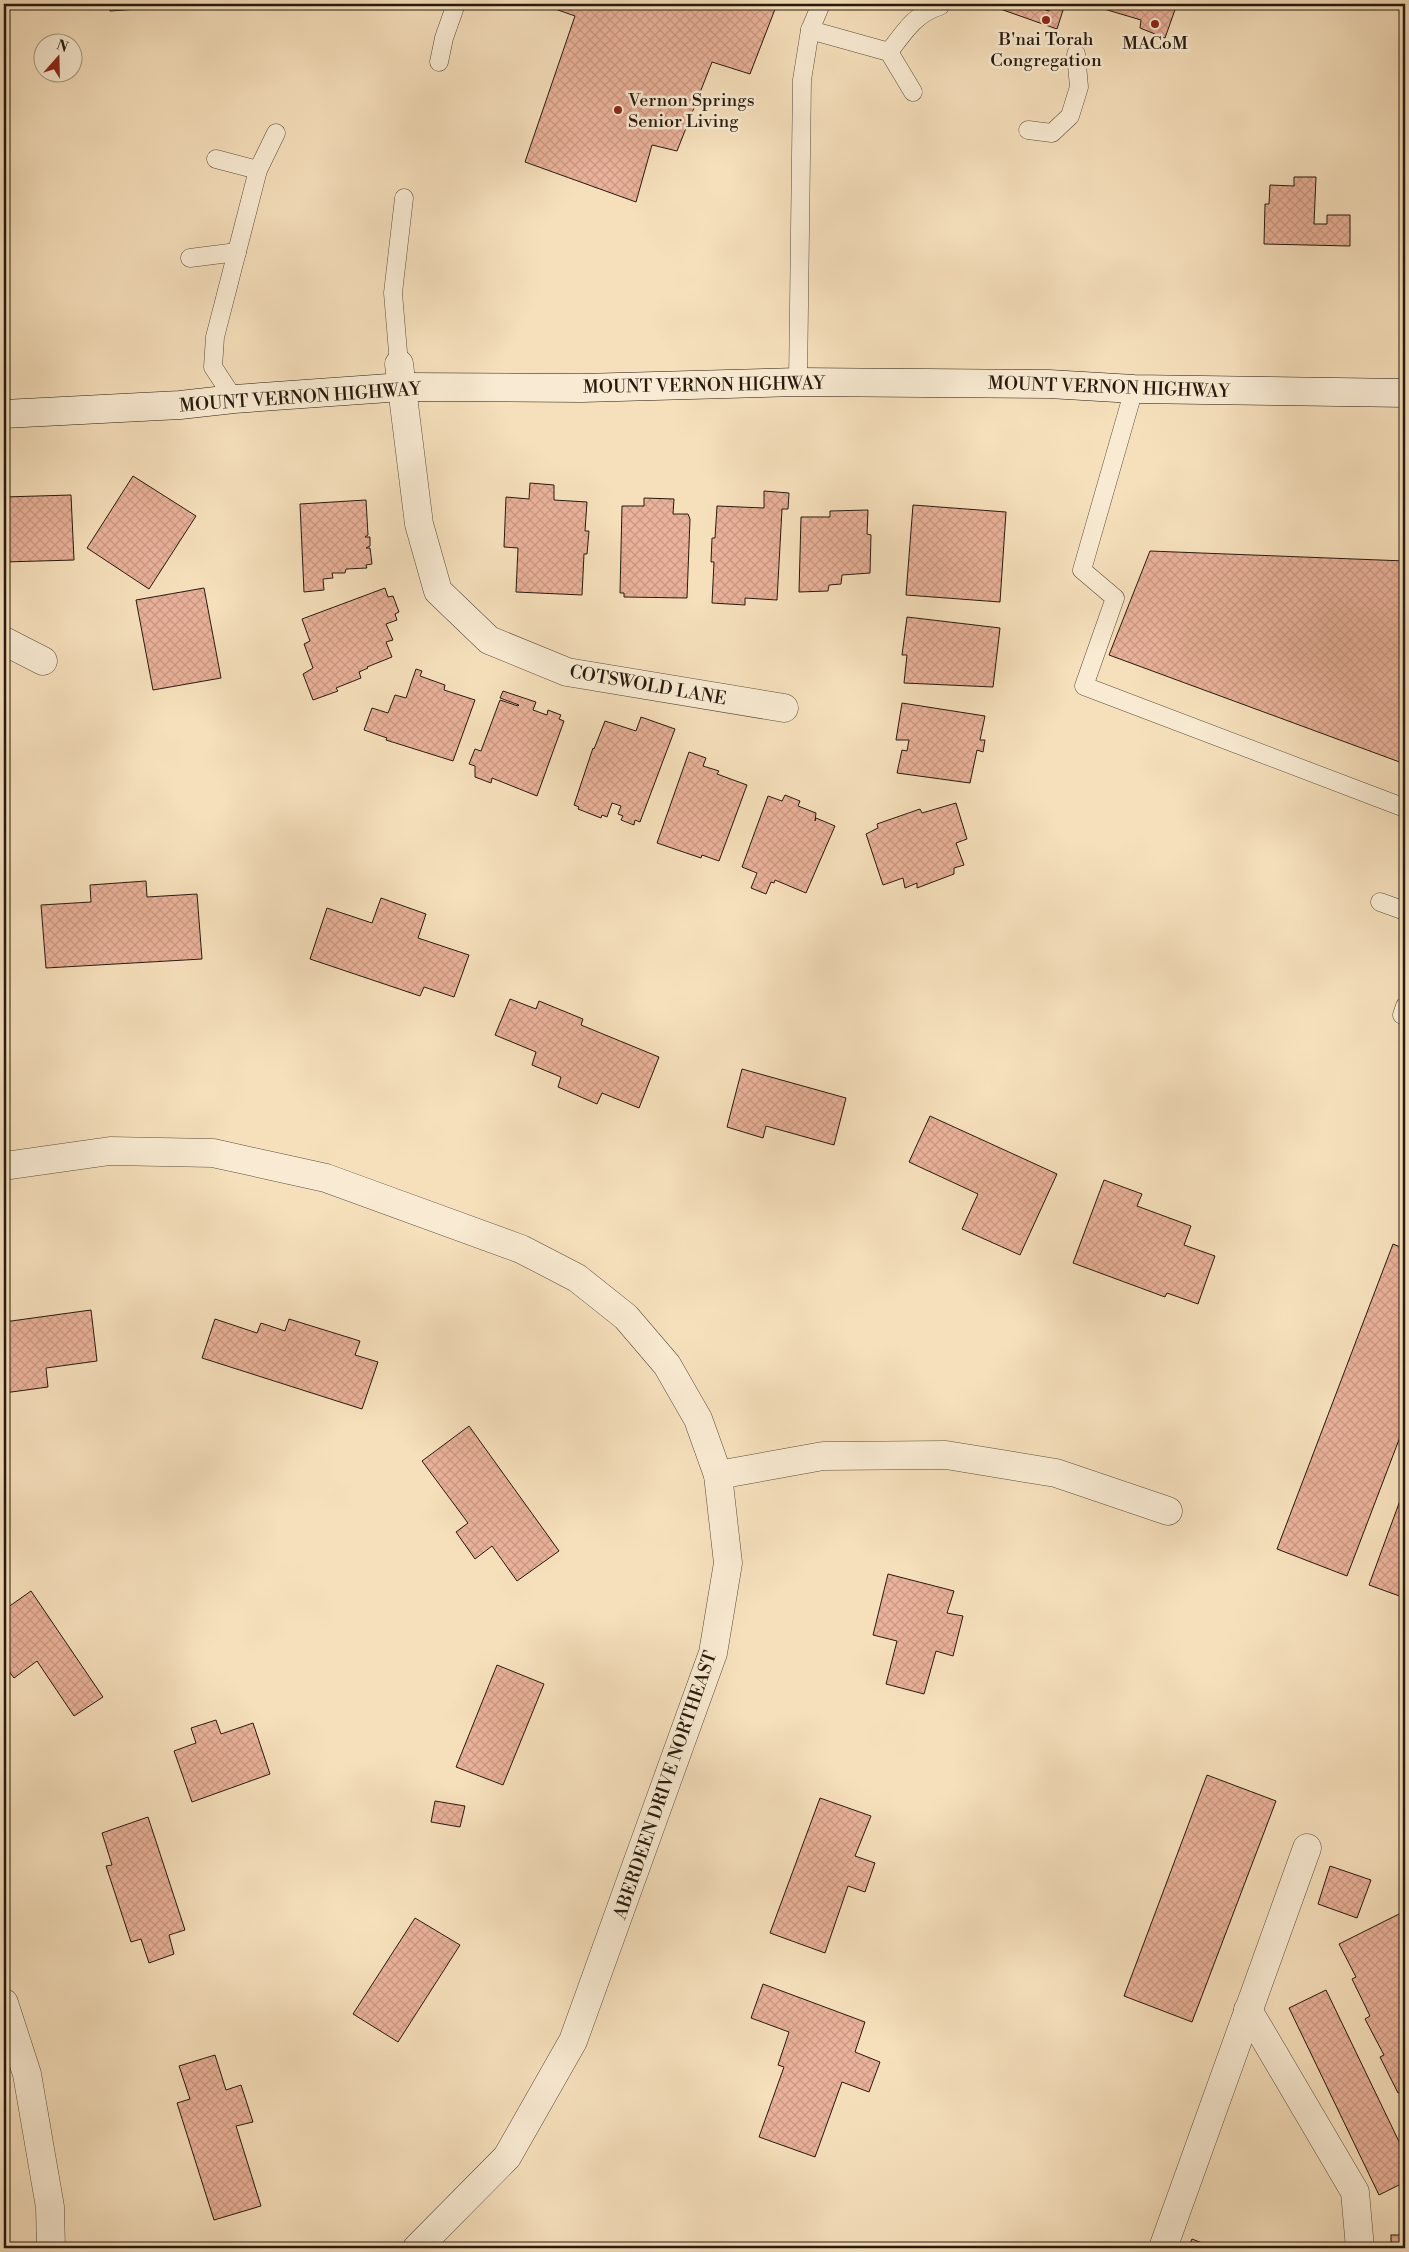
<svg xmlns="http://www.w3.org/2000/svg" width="1409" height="2252" font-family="'Libre Bodoni',serif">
	<defs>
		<pattern id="building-cross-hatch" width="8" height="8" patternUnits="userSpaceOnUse" patternTransform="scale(1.25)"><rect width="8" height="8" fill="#eab29a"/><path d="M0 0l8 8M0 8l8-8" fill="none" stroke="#c99884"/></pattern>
	</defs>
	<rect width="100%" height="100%" fill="#f6e0bc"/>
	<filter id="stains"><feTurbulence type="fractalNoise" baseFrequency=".004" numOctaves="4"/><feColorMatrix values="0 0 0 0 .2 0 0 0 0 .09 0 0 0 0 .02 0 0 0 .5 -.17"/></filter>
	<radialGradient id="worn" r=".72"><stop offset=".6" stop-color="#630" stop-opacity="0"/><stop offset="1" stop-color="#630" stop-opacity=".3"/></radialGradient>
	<g fill="url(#building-cross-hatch)" stroke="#261a0e">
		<polygon points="4,4 61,4 4,9"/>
		<polygon points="108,4 151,4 152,8 110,11"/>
		<polygon points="541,4 777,4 750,74 712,62 677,151 652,145 636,202 525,162 575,16"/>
		<polygon points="986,4 1027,4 1049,11 1052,4 1065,4 1057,29"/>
		<polygon points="1106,4 1177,4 1165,38 1140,28 1141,20 1104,9"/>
		<polygon points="1294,177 1316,177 1314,224 1327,224 1327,215 1350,215 1350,246 1264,244 1265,204 1269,204 1270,185 1294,186"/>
		<polygon points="133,476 196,516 149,589 87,548"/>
		<polygon points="530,483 554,485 554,500 587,502 585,531 589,531 587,554 584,554 582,595 516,592 518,548 504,547 506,497 529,499"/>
		<polygon points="764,491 789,493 788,509 782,509 777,600 745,598 745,605 712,603 714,562 711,562 712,538 715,538 717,506 764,508"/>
		<polygon points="71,495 74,560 4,562 4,497"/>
		<polygon points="644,498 674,499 673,514 688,514 690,519 687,598 624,597 624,593 620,593 622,506 644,506"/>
		<polygon points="366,500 368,535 365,537 370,537 370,546 366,548 370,548 372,564 366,565 367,568 346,569 345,573 332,573 333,578 323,579 324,590 304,592 300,504"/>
		<polygon points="913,505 1006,512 1000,602 906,595"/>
		<polygon points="868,510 867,534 871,535 870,573 842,575 841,584 829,585 828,591 799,592 801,517 830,517 830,511"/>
		<polygon points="1150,551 1405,561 1405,764 1109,655"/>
		<polygon points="204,588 221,678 153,690 136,600"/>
		<polygon points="385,588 388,597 393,596 399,612 395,614 397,620 386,624 393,640 386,642 392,657 367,667 368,668 359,672 361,678 336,688 338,691 313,700 303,674 313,668 304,644 310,641 302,619"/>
		<polygon points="907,617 1000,628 993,687 904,683 907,655 902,655"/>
		<polygon points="416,669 422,671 420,676 445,685 444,690 475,700 453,761 386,740 387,738 364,730 372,708 388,713 395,695 406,698"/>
		<polygon points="503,691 536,702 533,710 547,715 548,710 561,715 559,719 564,721 537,796 492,778 491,783 475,777 475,766 469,764 475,749 481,751 500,700 518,706 519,705 500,698"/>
		<polygon points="902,703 985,716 980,740 985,740 983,752 977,750 970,783 897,773 902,750 907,751 909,740 896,740"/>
		<polygon points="641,717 675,729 640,822 635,820 634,825 621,820 623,816 618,814 621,806 612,803 607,817 602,815 601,818 578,809 579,807 574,805 593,748 594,749 605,721 636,731"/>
		<polygon points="689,752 706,758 703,766 719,771 717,774 747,785 719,861 702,855 701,858 657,843"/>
		<polygon points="785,795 800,801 798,806 816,813 815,821 816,818 835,826 806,893 775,880 774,883 771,882 766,894 751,888 757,873 742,867 768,796 782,801"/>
		<polygon points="956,803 967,839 956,843 964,865 954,868 954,874 917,888 917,883 905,888 903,878 883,885 866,834 878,828 877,824 920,809 922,813"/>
		<polygon points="146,881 147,897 197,894 202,959 46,968 41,905 91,902 90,885"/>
		<polygon points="381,898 426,914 418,938 469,955 454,997 424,987 420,996 310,959 327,908 372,923"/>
		<polygon points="510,999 536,1009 539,1001 583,1019 581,1025 659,1057 639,1108 602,1093 597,1104 558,1087 561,1077 532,1065 536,1052 495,1035"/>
		<polygon points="742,1069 846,1098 834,1145 766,1126 763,1138 727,1127"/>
		<polygon points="930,1116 1057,1174 1020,1255 962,1229 978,1194 909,1162"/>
		<polygon points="1104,1180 1142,1194 1137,1206 1191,1226 1184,1245 1215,1256 1198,1304 1167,1293 1165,1297 1073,1263"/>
		<polygon points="1393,1244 1405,1249 1405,1424 1347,1576 1277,1549"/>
		<polygon points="91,1310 97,1361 46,1368 48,1387 4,1393 4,1322"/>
		<polygon points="215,1319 257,1333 261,1323 285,1331 289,1319 360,1341 355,1355 378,1362 362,1409 202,1358"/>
		<polygon points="469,1426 559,1551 517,1581 492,1546 475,1559 456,1532 468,1523 422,1461"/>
		<polygon points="1405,1487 1405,1598 1369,1585"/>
		<polygon points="888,1574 954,1591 947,1613 963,1616 953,1656 936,1651 924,1694 886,1684 897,1641 873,1635"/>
		<polygon points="31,1591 103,1697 74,1716 37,1661 14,1678 8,1670 4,1673 4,1610"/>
		<polygon points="497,1665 544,1684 503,1785 456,1767"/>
		<polygon points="216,1720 221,1734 253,1723 270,1774 192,1802 174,1751 196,1743 191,1728"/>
		<polygon points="1207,1775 1276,1801 1192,2022 1124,1996"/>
		<polygon points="820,1798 871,1816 855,1856 875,1863 865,1892 848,1886 825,1953 770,1933"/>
		<polygon points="435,1801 465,1806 460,1827 431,1822"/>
		<polygon points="148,1817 185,1930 169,1935 174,1954 149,1963 141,1939 131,1942 106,1866 112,1865 102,1833"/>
		<polygon points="1330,1866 1371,1880 1357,1918 1318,1904"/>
		<polygon points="1399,1914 1405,1927 1405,2090 1398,2093 1380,2057 1384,2055 1365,2019 1370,2016 1352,1979 1356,1977 1339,1944"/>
		<polygon points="415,1918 460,1945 398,2042 353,2014"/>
		<polygon points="763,1984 865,2022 855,2052 880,2062 869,2092 842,2082 815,2157 759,2137 784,2067 778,2065 789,2032 751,2018"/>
		<polygon points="1326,1990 1405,2154 1405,2182 1379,2195 1289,2008"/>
		<polygon points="215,2055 226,2090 241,2085 253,2122 236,2126 261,2206 214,2220 177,2103 190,2099 179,2066"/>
		<rect x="1391" y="2235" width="14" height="13"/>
		<polygon points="1192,2239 1215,2248 1188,2248"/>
	</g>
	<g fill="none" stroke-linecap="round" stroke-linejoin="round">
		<defs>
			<g id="lane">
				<polyline points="810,30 889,52 913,92"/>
				<path d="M889 52C904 32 916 13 940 6"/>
				<polyline points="439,62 444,38 456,4"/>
				<polyline points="1028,130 1052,133 1070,116 1079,87 1076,54"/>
				<polyline points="216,159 258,170"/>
				<polyline points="190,258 237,252"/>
				<polyline points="399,364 393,293 404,198"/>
				<polyline points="798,382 802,80 810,30 821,4"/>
				<polyline points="1134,389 1082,570 1115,598 1084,686 1405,808"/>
				<polyline points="234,399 213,367 215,337 258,170 276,133"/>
				<polyline points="1380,902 1405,911"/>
				<polyline points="1402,1015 1405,1006"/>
			</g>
			<g id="street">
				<polyline points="399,364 419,524 438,591 489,640 567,672 784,708"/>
				<polyline points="4,641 43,661"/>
				<polyline points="4,1166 110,1151 213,1153 326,1178 521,1249 577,1278 626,1317 667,1365 698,1419 718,1475 728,1563 713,1653 573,2041 507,2157 417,2248"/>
				<polyline points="718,1475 823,1456 946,1455 1056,1473 1168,1511"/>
				<polyline points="4,2003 27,2074 50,2207 51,2248"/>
				<polyline points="1248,2010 1355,2192 1360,2248"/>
				<polyline points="1163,2248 1307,1848"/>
			</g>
			<polyline id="secondary" points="4,414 180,405 234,399 403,387 582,388 798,382 1049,384 1134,389 1405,393"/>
		</defs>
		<use href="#lane" stroke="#5a4c3a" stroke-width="19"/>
		<use href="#street" stroke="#5a4c3a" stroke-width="29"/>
		<use href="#secondary" stroke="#261a0e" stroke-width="29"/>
		<use href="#lane" stroke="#f9ebd3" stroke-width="18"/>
		<use href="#street" stroke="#f9ebd3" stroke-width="28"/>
		<use href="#secondary" stroke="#f9ebd3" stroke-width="28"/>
	</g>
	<g fill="#8f2418" stroke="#f9ebd3" stroke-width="2">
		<circle cx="1046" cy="20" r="5"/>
		<circle cx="1155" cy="24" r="5"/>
		<circle cx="618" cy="110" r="5"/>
	</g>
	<g text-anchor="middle" stroke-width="5" stroke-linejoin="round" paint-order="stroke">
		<g font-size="18" fill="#261a0e" stroke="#f9ebd3">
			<text x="1046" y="45">B'nai Torah<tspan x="1046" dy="21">Congregation</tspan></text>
			<text x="1155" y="49">MACoM</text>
			<text x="628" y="106" text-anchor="start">Vernon Springs<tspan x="628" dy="21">Senior Living</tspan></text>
		</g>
		<g font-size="18" fill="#261a0e" stroke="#f9ebd3">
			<text transform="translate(704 385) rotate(-1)" y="6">MOUNT VERNON HIGHWAY</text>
			<text transform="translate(1109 387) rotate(2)" y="6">MOUNT VERNON HIGHWAY</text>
			<text transform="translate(300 397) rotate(-4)" y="6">MOUNT VERNON HIGHWAY</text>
			<text transform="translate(648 685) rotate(10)" y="6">COTSWOLD LANE</text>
			<text transform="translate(665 1785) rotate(-71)" y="6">ABERDEEN DRIVE NORTHEAST</text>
		</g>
	</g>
	<rect width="1409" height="2252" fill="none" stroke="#f6e0bc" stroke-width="20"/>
	<rect x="5" y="5" width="1399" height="2242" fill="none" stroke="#261a0e" stroke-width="2.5"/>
	<rect x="10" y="10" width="1389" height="2232" fill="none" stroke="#261a0e"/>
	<g transform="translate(58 58) rotate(20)"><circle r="24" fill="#f9ebd3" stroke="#a59784"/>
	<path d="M0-4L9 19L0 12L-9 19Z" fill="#8f2418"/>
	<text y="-8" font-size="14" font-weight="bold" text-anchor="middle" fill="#261a0e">N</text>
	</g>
	<rect width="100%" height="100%" filter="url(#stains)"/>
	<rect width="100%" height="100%" fill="url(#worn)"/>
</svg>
